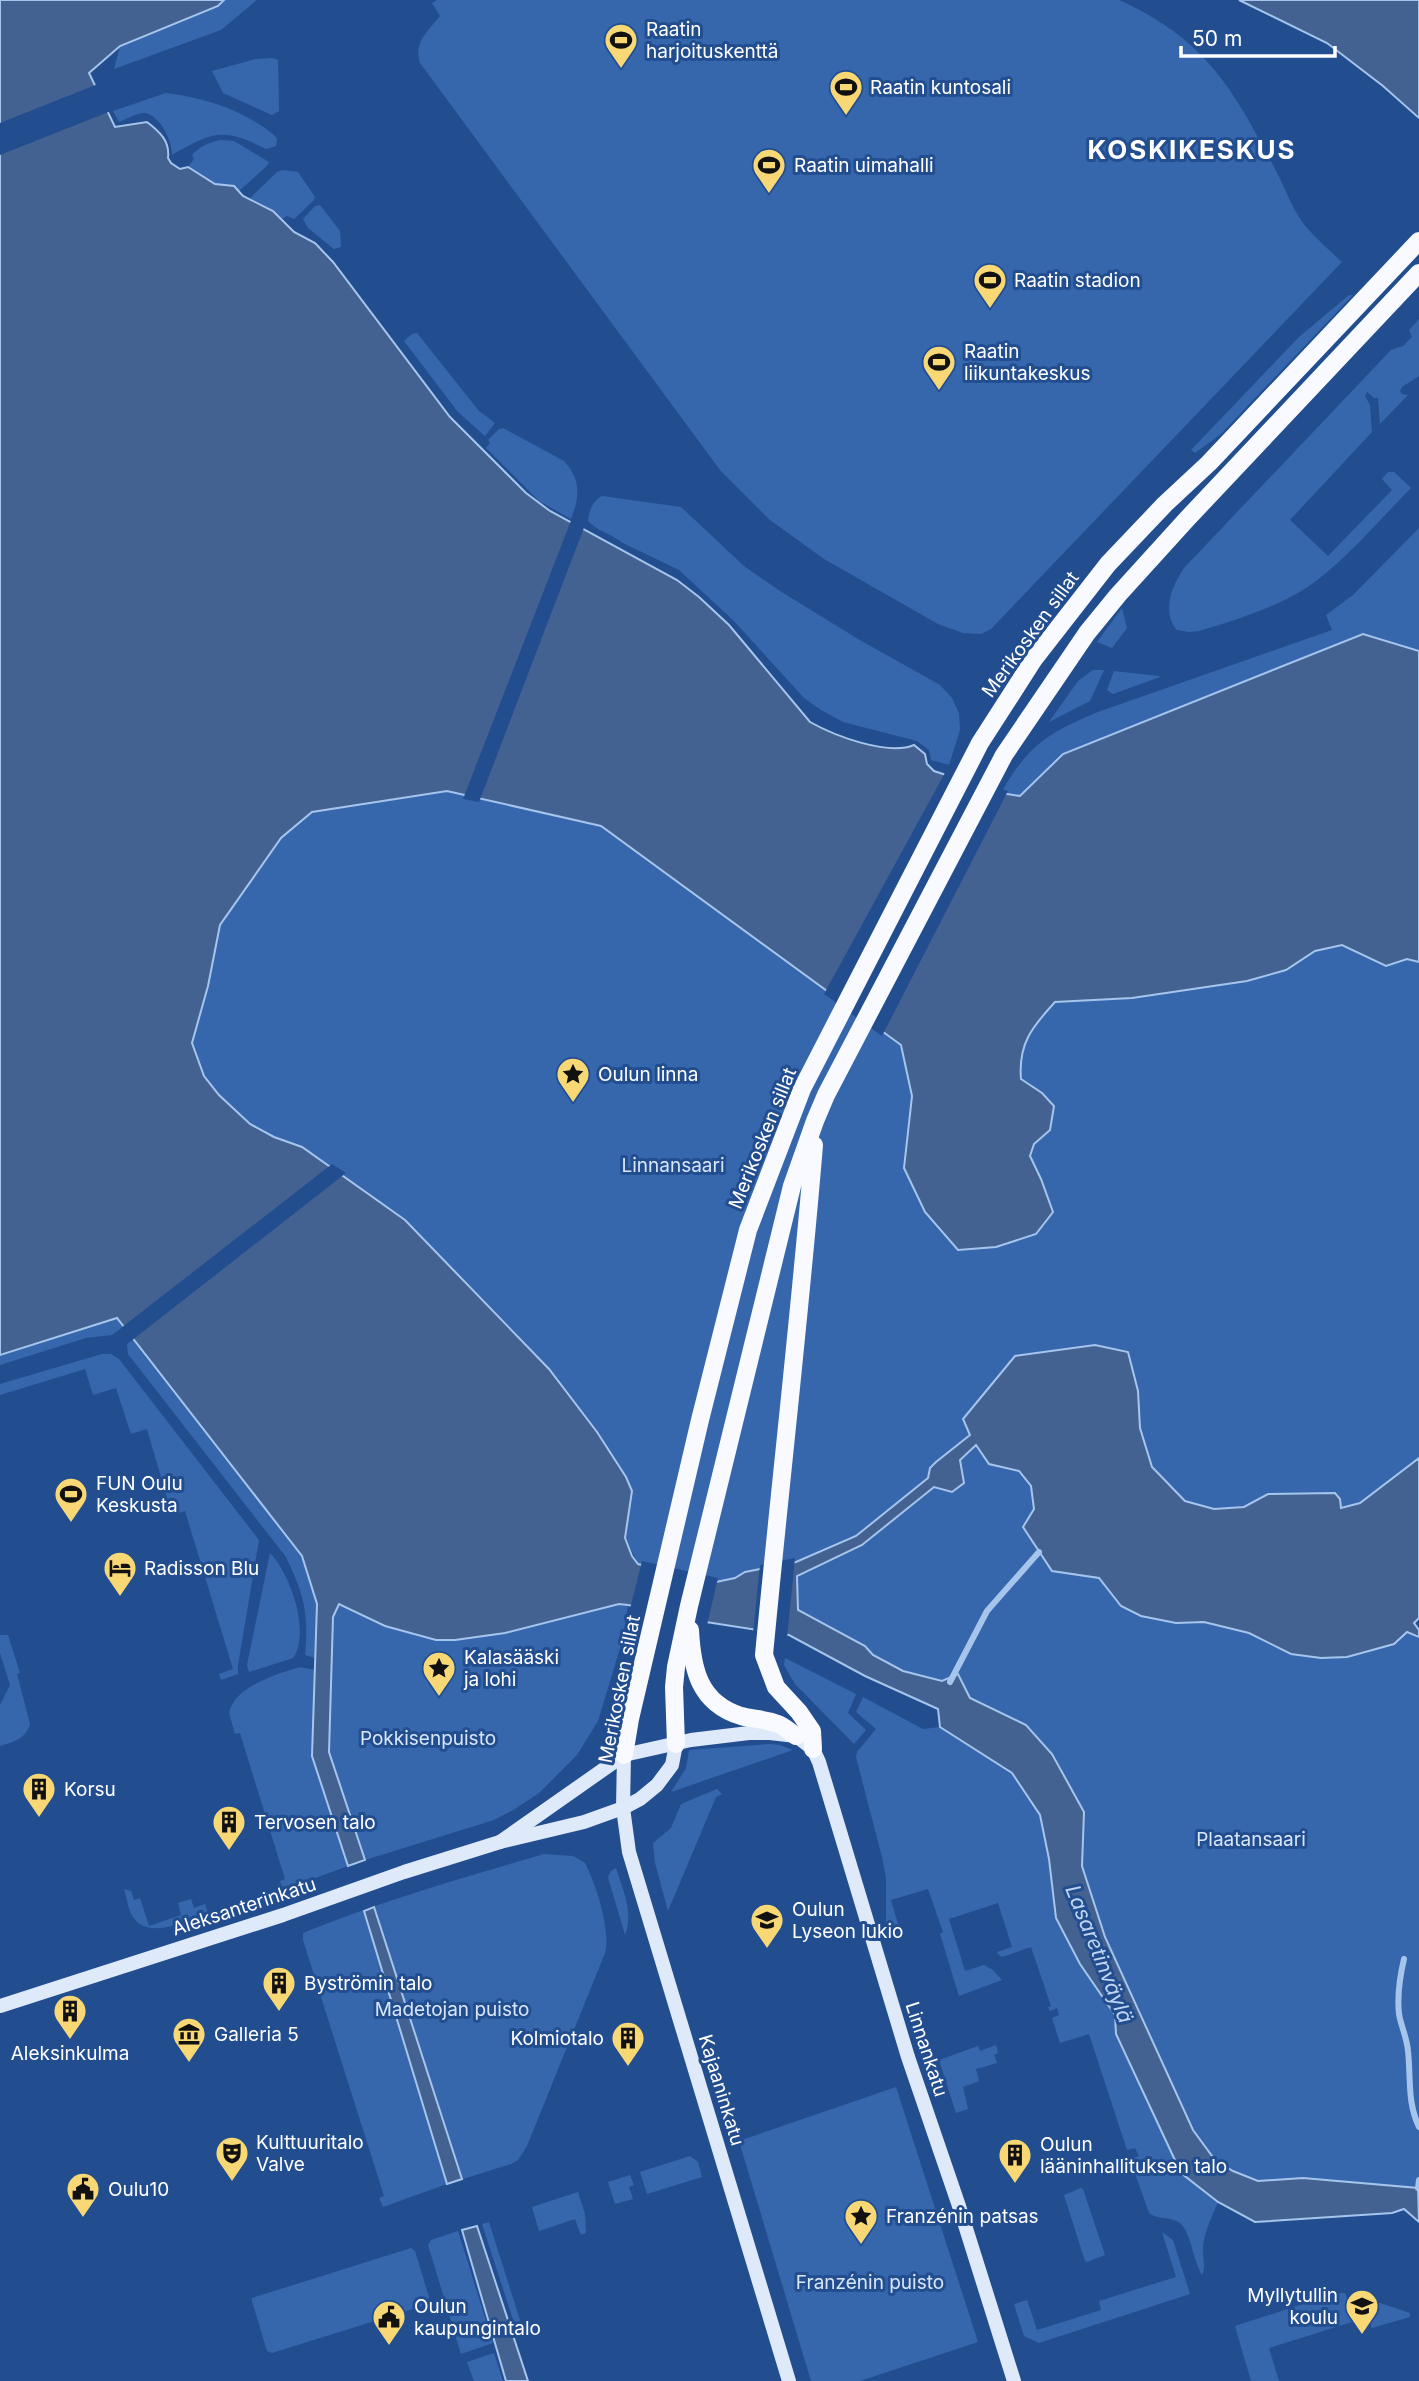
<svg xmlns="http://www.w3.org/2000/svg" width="1419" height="2381" font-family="Inter,sans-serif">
	<rect width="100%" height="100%" fill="#224e90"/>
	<g fill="#3667ad">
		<polygon points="224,0 257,0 221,30 114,69 120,46 218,6"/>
		<path d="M437 0H1119C1205 39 1232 87 1274 167 1285 187 1293 212 1307 228 1318 240 1330 251 1342 262L991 629 981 634 963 633 938 624 824 559 770 520 720 470 420 63C413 43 428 31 440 16L432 3Z"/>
		<polygon points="272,58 278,60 279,111 272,115 223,93 212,71 256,59"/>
		<path d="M166 93C206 98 243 110 274 135L277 139 276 146 266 149C222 127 213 132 172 155 172 141 161 117 146 113 138 112 126 119 119 122L113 111Z"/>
		<path d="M221 140 234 141 269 162 267 166 239 191 234 186 215 184 188 167 194 159 192 155C200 146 210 142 221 140Z"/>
		<polygon points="282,170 298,172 315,197 313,201 294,219 287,216 282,219 273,211 249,199 277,172"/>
		<polygon points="320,205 340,231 341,247 334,249 308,228 303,219 315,206"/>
		<polygon points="1349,295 1353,295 1221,434 1195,453 1191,450 1299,337"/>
		<path d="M1419 319V376L1402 387 1400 391 1402 394 1408 395 1380 424 1378 398H1374L1367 392 1365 396 1370 405 1372 432 1290 520 1328 556 1392 490 1382 479 1388 472H1394L1411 488C1379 520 1335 573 1296 594 1265 611 1232 621 1199 631L1189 632 1177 630C1161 611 1172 586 1184 568L1391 350 1403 346 1412 337 1409 330Z"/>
		<polygon points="417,333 479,411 495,423 485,436 458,412 404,341 412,334"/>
		<path d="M503 428 564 461C581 480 580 496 571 519L539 501 486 448 490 443 488 440 499 429Z"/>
		<path d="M602 496 681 507 744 566 780 591 858 639 940 685 952 698 959 713 960 730 949 765 931 760 929 750 917 741 843 722 821 710 804 698 734 621 679 570 623 543C612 534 597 531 588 521 589 511 593 500 602 496Z"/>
		<path d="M1419 528V651L1363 634 1063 754 1020 796 1001 793C1028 745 1048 733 1098 712L1332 630 1326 615 1353 595Z"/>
		<polygon points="1122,608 1127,628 1112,648 1097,642"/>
		<polygon points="1093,670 1104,670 1090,701 1049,722 1078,681"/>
		<polygon points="1114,671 1159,676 1160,677 1113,694 1107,690"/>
		<path d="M447 791 601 826 901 1045 912 1096 904 1168 1041 1179 1030 1156 1034 1144 1050 1130 1042 1093 1021 1079C1018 1044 1032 1027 1055 1002L1132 998 1286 970 1315 951 1342 945 1386 966 1407 959 1419 962V1458L1360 1503 1340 1508 1335 1493 1268 1494 1244 1507 1214 1509 1185 1501 1152 1467 1140 1428 1138 1391 971 1435 936 1462 930 1468 928 1478 856 1536 796 1562 745 1572 735 1578 716 1582 638 1563 625 1538 632 1492 597 1432 549 1369 402 1218 302 1147 274 1137 250 1124 219 1095 204 1076 192 1043 208 986 220 925 281 838 312 811Z"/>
		<polygon points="117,1317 124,1326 112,1335 86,1338 0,1365 0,1355"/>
		<path d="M134 1339 302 1556 317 1604 315 1658 305 1655C309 1613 304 1595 286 1557L128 1354 127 1344Z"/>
		<polygon points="102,1354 111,1354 119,1359 259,1540 238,1665 238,1674 221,1680 219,1674 233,1669 185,1511 172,1515 147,1429 131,1434 116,1388 93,1395 85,1369 0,1395 0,1384"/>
		<polygon points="976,1445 989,1464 1019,1471 1032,1486 1034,1509 1052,1571 1099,1577 1121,1606 1176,1623 1204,1622 1249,1633 1291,1654 1407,1632 1419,1637 1419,2189 1303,2178 1258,2181 1233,2171 1215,2160 1193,2130 1105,1937 1082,1866 1084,1812 999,1711 970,1698 958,1674 943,1681 903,1671 873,1655 865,1646 798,1610 797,1576 862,1545 934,1486 952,1492 961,1471 960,1460"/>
		<path d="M270 1553C290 1573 311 1633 293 1658L249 1672 247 1665Z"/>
		<polygon points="339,1604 385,1626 436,1640 455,1640 505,1633 619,1604 628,1605 623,1638 598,1721 577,1755 539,1793 515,1809 494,1820 365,1860 329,1752 333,1617"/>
		<path d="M0 1635H8L20 1673 17 1674 30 1724C26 1739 13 1742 0 1746V1705L10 1685 0 1653Z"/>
		<polygon points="785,1658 856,1694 848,1713 866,1730 854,1744 795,1684 784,1665"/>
		<path d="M300 1667 315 1670 312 1756 348 1866 283 1890 280 1881 285 1879 240 1733 235 1734 229 1713C235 1686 277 1674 300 1667Z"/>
		<path d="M863 1697 923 1729 940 1727 1012 1773 1040 1815 1049 1859 1056 1918 1080 1964 1115 2015 1116 2034 1181 2173 1218 2202C1212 2217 1202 2236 1203 2252 1203 2262 1206 2265 1202 2275 1193 2261 1191 2232 1180 2223 1170 2216 1158 2220 1149 2213L1130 2159 1139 2156 1135 2148 1127 2150 1089 2034 1060 2043 1052 2018 1059 2015 1057 2008 1050 2011 1048 2007 1051 2006 1031 1947 1002 1957 998 1954 997 1952 1012 1947 998 1903 949 1919 965 1971 984 1965 993 1970 1002 1980 959 1996 940 1934 943 1932 928 1889 891 1900 898 1924 886 1927V1878L882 1857 856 1757 857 1752 876 1729 856 1712Z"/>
		<polygon points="770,1744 780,1745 793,1750 671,1792 686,1768 689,1750"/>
		<polygon points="717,1789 722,1794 716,1797 668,1911 655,1863 653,1843 671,1828 681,1804"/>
		<path d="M544 1854 573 1856 585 1863C596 1884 611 1931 605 1953L527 2146 518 2160 511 2164 447 2184 383 2207 379 2198 384 2196 303 1940V1933C381 1901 463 1878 544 1854Z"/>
		<path d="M616 1868C623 1891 634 1912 625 1935L608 1877 611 1871Z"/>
		<path d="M124 1889 131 1891 134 1900 140 1898 149 1926 181 1915 178 1903 191 1899 194 1908 205 1904 208 1913C188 1920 149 1941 133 1917 128 1910 127 1897 124 1889Z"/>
		<polygon points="996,2045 998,2053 994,2055 997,2063 976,2069 979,2081 963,2087 968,2109 956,2113 939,2060 978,2046 980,2051"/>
		<polygon points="896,2087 978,2342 860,2381 811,2381 739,2141"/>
		<polygon points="690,2156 698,2162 702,2177 647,2194 640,2172"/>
		<polygon points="630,2175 634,2185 629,2187 633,2199 615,2204 608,2182"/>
		<polygon points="1081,2188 1083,2189 1105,2255 1087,2262 1085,2261 1064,2195"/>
		<polygon points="578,2192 585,2214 586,2233 581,2235 575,2219 539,2231 532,2207"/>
		<polygon points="489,2222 524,2333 518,2335 482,2224"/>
		<polygon points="458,2231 493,2343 461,2354 428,2245 431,2240"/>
		<polygon points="1162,2232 1173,2240 1190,2294 1039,2343 1024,2336 1014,2304 1027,2300 1037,2330 1101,2310 1099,2301 1176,2277"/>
		<polygon points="411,2248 415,2251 429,2297 426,2305 272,2353 267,2351 252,2301 252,2298"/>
		<polygon points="1337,2293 1345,2293 1355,2321 1269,2348 1279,2381 1251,2381 1235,2326"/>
		<polygon points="1359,2296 1410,2313 1410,2317 1372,2328"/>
		<polygon points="494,2353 503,2381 474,2381 467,2362"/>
	</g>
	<g fill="#436291" stroke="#a6c5ed" stroke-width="2">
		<path d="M0 0H224L218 6 120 46 89 73 115 127 147 122C160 132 170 141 168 158L171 163 180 169 188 167 215 184 234 186 243 196 273 211 294 232 315 243 333 262 450 417 526 493 550 511 677 580 699 597 729 625 810 722C835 736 888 756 914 745L925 754 927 764 934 771 1001 793 1020 796 1063 754 1363 634 1419 651V962L1407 959 1386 966 1342 945 1315 951 1286 970 1247 981 1132 998 1055 1002C1032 1027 1018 1044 1021 1079L1042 1093 1054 1106 1050 1130 1034 1144 1030 1156 1041 1179 1053 1212 1036 1234 996 1247 958 1250 925 1212 904 1168 912 1096 901 1045 601 826 447 791 312 812 281 838 220 925 208 986 192 1043 204 1076 219 1095 250 1124 274 1137 302 1147 405 1220 549 1369 597 1432 626 1477 632 1491 625 1538 632 1556 638 1564 716 1582 735 1578 745 1572 796 1562 856 1536 928 1478 930 1468 936 1462 970 1435 963 1419 1015 1356 1095 1345 1128 1352 1138 1391 1140 1428 1152 1467 1185 1501 1214 1509 1244 1507 1268 1494 1335 1493 1340 1499 1341 1508 1360 1503 1419 1458V1618L1414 1623 1419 1630V1637L1407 1632 1394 1644 1347 1657 1321 1658 1291 1654 1249 1633 1204 1622 1176 1623 1141 1616 1121 1606 1099 1578 1052 1571 1023 1527 1034 1509 1031 1486 1019 1471 989 1464 976 1445 960 1460 964 1483 952 1492 934 1487 862 1545 797 1576 798 1610 865 1646 873 1655 903 1671 942 1681 958 1674 970 1698 1026 1725 1052 1754 1084 1812 1082 1866 1105 1937 1193 2130 1215 2160 1233 2171 1258 2181 1303 2178 1418 2188 1419 2222 1404 2209 1392 2213 1255 2222 1218 2202 1181 2173 1116 2034 1115 2015 1080 1964 1056 1918 1049 1859 1040 1815 1012 1773 940 1727 938 1709 865 1676 789 1635 706 1622 628 1605 619 1604 505 1633 455 1640H436L385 1626 339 1604 333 1617 329 1752 365 1860 348 1866 312 1756 317 1604 302 1556 117 1318 0 1355Z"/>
		<polygon points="1239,0 1419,0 1419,118 1383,86 1327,43"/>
		<polygon points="374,1907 462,2179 447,2184 364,1911"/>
		<polygon points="477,2226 528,2381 506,2381 462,2230"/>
	</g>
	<g fill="#224e90">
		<polygon points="98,84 111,111 0,155 0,123"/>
		<polygon points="572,518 585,525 479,802 463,799"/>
		<polygon points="946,771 1008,791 882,1036 824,994"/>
		<polygon points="332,1164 346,1173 131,1341 121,1328"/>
		<polygon points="795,1558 787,1638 753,1633 760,1565"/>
		<polygon points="642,1561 718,1578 707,1625 630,1609"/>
	</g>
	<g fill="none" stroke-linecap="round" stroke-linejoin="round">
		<g stroke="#a6c5ed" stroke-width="6">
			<polyline points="950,1682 987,1611 1039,1552"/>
			<path d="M1404 1959C1400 1976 1397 1996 1399 2014 1401 2026 1407 2038 1408 2051 1411 2078 1407 2102 1419 2127"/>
			<polyline points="1418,2188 1419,2180"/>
		</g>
		<g stroke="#dee9f9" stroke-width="14">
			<polyline points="624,1755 623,1808 629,1852 789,2381"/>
			<polyline points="500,1842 624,1755 691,1740 749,1733 770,1733 796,1736 813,1749 819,1762 908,2057 959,2206 1014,2381"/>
			<polyline points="0,2006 283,1915 404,1872 500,1842 584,1822 623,1808 640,1799 657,1785 672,1765 676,1744"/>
		</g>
		<g stroke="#f8faff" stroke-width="18">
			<path d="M690 1630C692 1669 699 1703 741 1716 752 1719 766 1719 778 1724 784 1726 790 1732 796 1736"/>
			<polyline points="676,1744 674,1687 676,1667 689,1606 792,1186 815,1121 826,1095 1004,755 1087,633 1118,595 1187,519 1419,273"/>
			<path d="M813 1749 812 1731 799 1712 776 1687 764 1655C780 1485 800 1315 814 1145"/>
			<polyline points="624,1755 630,1719 700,1420 748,1230 802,1089 980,743 1034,659 1108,564 1165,504 1209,463 1419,241"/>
		</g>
	</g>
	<defs>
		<symbol id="stadium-pin" viewBox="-11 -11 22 30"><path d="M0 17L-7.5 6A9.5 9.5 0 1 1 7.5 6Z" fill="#f8d775" stroke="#224e90"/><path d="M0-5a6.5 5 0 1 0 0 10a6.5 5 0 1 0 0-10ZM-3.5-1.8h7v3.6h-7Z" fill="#111"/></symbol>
		<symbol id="sight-pin" viewBox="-11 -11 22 30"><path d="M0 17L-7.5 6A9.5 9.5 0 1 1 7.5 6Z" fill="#f8d775" stroke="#224e90"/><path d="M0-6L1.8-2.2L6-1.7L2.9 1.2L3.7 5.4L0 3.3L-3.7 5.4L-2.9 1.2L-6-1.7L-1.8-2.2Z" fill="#111"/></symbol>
		<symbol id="hotel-pin" viewBox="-11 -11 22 30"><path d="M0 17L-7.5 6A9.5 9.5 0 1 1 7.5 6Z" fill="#f8d775" stroke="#224e90"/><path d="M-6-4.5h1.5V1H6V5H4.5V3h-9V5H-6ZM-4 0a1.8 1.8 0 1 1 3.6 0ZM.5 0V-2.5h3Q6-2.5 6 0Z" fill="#111"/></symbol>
		<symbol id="building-pin" viewBox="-11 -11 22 30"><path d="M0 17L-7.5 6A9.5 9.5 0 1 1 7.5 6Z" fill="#f8d775" stroke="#224e90"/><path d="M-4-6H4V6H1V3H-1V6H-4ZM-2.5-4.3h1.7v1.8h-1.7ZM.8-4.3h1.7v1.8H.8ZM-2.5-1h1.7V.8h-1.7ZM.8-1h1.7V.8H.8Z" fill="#111"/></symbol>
		<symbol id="school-pin" viewBox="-11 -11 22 30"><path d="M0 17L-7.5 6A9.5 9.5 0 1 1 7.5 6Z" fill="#f8d775" stroke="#224e90"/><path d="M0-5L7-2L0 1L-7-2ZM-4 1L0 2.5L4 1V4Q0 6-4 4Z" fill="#111"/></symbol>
		<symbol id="museum-pin" viewBox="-11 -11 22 30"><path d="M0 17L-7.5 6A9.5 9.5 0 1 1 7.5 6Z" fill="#f8d775" stroke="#224e90"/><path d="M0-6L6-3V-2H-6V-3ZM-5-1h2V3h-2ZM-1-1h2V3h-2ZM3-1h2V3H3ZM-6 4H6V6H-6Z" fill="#111"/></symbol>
		<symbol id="theatre-pin" viewBox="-11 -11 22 30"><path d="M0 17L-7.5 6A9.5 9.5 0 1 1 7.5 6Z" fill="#f8d775" stroke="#224e90"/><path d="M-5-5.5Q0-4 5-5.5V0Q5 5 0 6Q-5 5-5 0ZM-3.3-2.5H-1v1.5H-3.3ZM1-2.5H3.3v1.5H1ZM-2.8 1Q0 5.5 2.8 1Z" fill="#111"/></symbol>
		<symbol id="civic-pin" viewBox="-11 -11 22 30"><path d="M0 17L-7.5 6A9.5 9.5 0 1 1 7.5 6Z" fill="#f8d775" stroke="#224e90"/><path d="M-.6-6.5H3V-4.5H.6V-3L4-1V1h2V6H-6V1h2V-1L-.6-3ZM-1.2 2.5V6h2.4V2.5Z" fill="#111"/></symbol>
	</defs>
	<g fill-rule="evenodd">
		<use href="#stadium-pin" x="602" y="21" width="38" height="52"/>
		<use href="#stadium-pin" x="827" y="68" width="38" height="52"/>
		<use href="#stadium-pin" x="750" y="146" width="38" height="52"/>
		<use href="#stadium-pin" x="971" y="261" width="38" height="52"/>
		<use href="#stadium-pin" x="920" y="343" width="38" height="52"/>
		<use href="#sight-pin" x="554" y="1055" width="38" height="52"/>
		<use href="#stadium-pin" x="52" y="1475" width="38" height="52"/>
		<use href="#hotel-pin" x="101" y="1549" width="38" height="52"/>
		<use href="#sight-pin" x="420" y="1649" width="38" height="52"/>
		<use href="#building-pin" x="20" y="1770" width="38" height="52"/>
		<use href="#building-pin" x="210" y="1803" width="38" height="52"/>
		<use href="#school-pin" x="748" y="1901" width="38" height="52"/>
		<use href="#building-pin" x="260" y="1964" width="38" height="52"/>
		<use href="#building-pin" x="51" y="1992" width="38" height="52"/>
		<use href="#museum-pin" x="170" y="2015" width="38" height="52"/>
		<use href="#building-pin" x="609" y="2019" width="38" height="52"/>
		<use href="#theatre-pin" x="213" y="2134" width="38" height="52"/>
		<use href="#building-pin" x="996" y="2136" width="38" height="52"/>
		<use href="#civic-pin" x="64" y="2170" width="38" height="52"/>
		<use href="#sight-pin" x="842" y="2197" width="38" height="52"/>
		<use href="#school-pin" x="1343" y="2287" width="38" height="52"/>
		<use href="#civic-pin" x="370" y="2298" width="38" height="52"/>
	</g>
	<g text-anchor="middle" stroke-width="6" stroke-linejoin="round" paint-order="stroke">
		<g font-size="19" fill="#fff" stroke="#224e90" text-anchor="start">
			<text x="646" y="36">Raatin<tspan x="646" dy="22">harjoituskenttä</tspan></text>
			<text x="870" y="94">Raatin kuntosali</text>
			<text x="794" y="172">Raatin uimahalli</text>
			<text x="1014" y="287">Raatin stadion</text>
			<text x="964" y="358">Raatin<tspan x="964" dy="22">liikuntakeskus</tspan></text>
			<text x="598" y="1081">Oulun linna</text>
			<text x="96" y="1490">FUN Oulu<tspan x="96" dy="22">Keskusta</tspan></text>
			<text x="144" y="1575">Radisson Blu</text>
			<text x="464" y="1664">Kalasääski<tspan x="464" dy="22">ja lohi</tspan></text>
			<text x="64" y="1796">Korsu</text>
			<text x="254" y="1829">Tervosen talo</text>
			<text x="792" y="1916">Oulun<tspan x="792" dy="22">Lyseon lukio</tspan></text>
			<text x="304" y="1990">Byströmin talo</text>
			<text x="214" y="2041">Galleria 5</text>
			<text x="604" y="2045" text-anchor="end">Kolmiotalo</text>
			<text x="70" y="2060" text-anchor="middle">Aleksinkulma</text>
			<text x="256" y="2149">Kulttuuritalo<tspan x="256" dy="22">Valve</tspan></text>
			<text x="1040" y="2151">Oulun<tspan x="1040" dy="22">lääninhallituksen talo</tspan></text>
			<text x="108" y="2196">Oulu10</text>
			<text x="886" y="2223">Franzénin patsas</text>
			<text x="1338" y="2302" text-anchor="end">Myllytullin<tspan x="1338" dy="22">koulu</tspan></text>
			<text x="414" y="2313">Oulun<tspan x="414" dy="22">kaupungintalo</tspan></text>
		</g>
		<g font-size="19" fill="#fff" stroke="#224e90">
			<text transform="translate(1030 634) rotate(-54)" y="7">Merikosken sillat</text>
			<text transform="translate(762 1138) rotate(-68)" y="7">Merikosken sillat</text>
			<text transform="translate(619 1689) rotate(-79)" y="7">Merikosken sillat</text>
			<text transform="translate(244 1906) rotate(-18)" y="7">Aleksanterinkatu</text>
			<text transform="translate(927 2049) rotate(72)" y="7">Linnankatu</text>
			<text transform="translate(722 2090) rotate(73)" y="7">Kajaaninkatu</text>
		</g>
		<g font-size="19" fill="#d8e6f9" stroke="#224e90">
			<text x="673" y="1172">Linnansaari</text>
			<text x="428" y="1745">Pokkisenpuisto</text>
			<text x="1251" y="1846">Plaatansaari</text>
			<text x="452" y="2016">Madetojan puisto</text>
			<text x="870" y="2289">Franzénin puisto</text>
		</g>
		<g font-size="21" font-style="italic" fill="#bfd5f3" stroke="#224e90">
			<text transform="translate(1099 1954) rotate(68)" y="7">Lasaretinväylä</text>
		</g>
		<g font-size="26" font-weight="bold" letter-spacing="2" fill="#fff" stroke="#224e90">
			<text x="1192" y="159">KOSKIKESKUS</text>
		</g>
	</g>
	<path d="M1181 46v10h154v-10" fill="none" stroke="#ffffff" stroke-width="3.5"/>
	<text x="1192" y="46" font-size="21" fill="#ffffff" stroke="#224e90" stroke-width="5" paint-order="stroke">50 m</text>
</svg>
